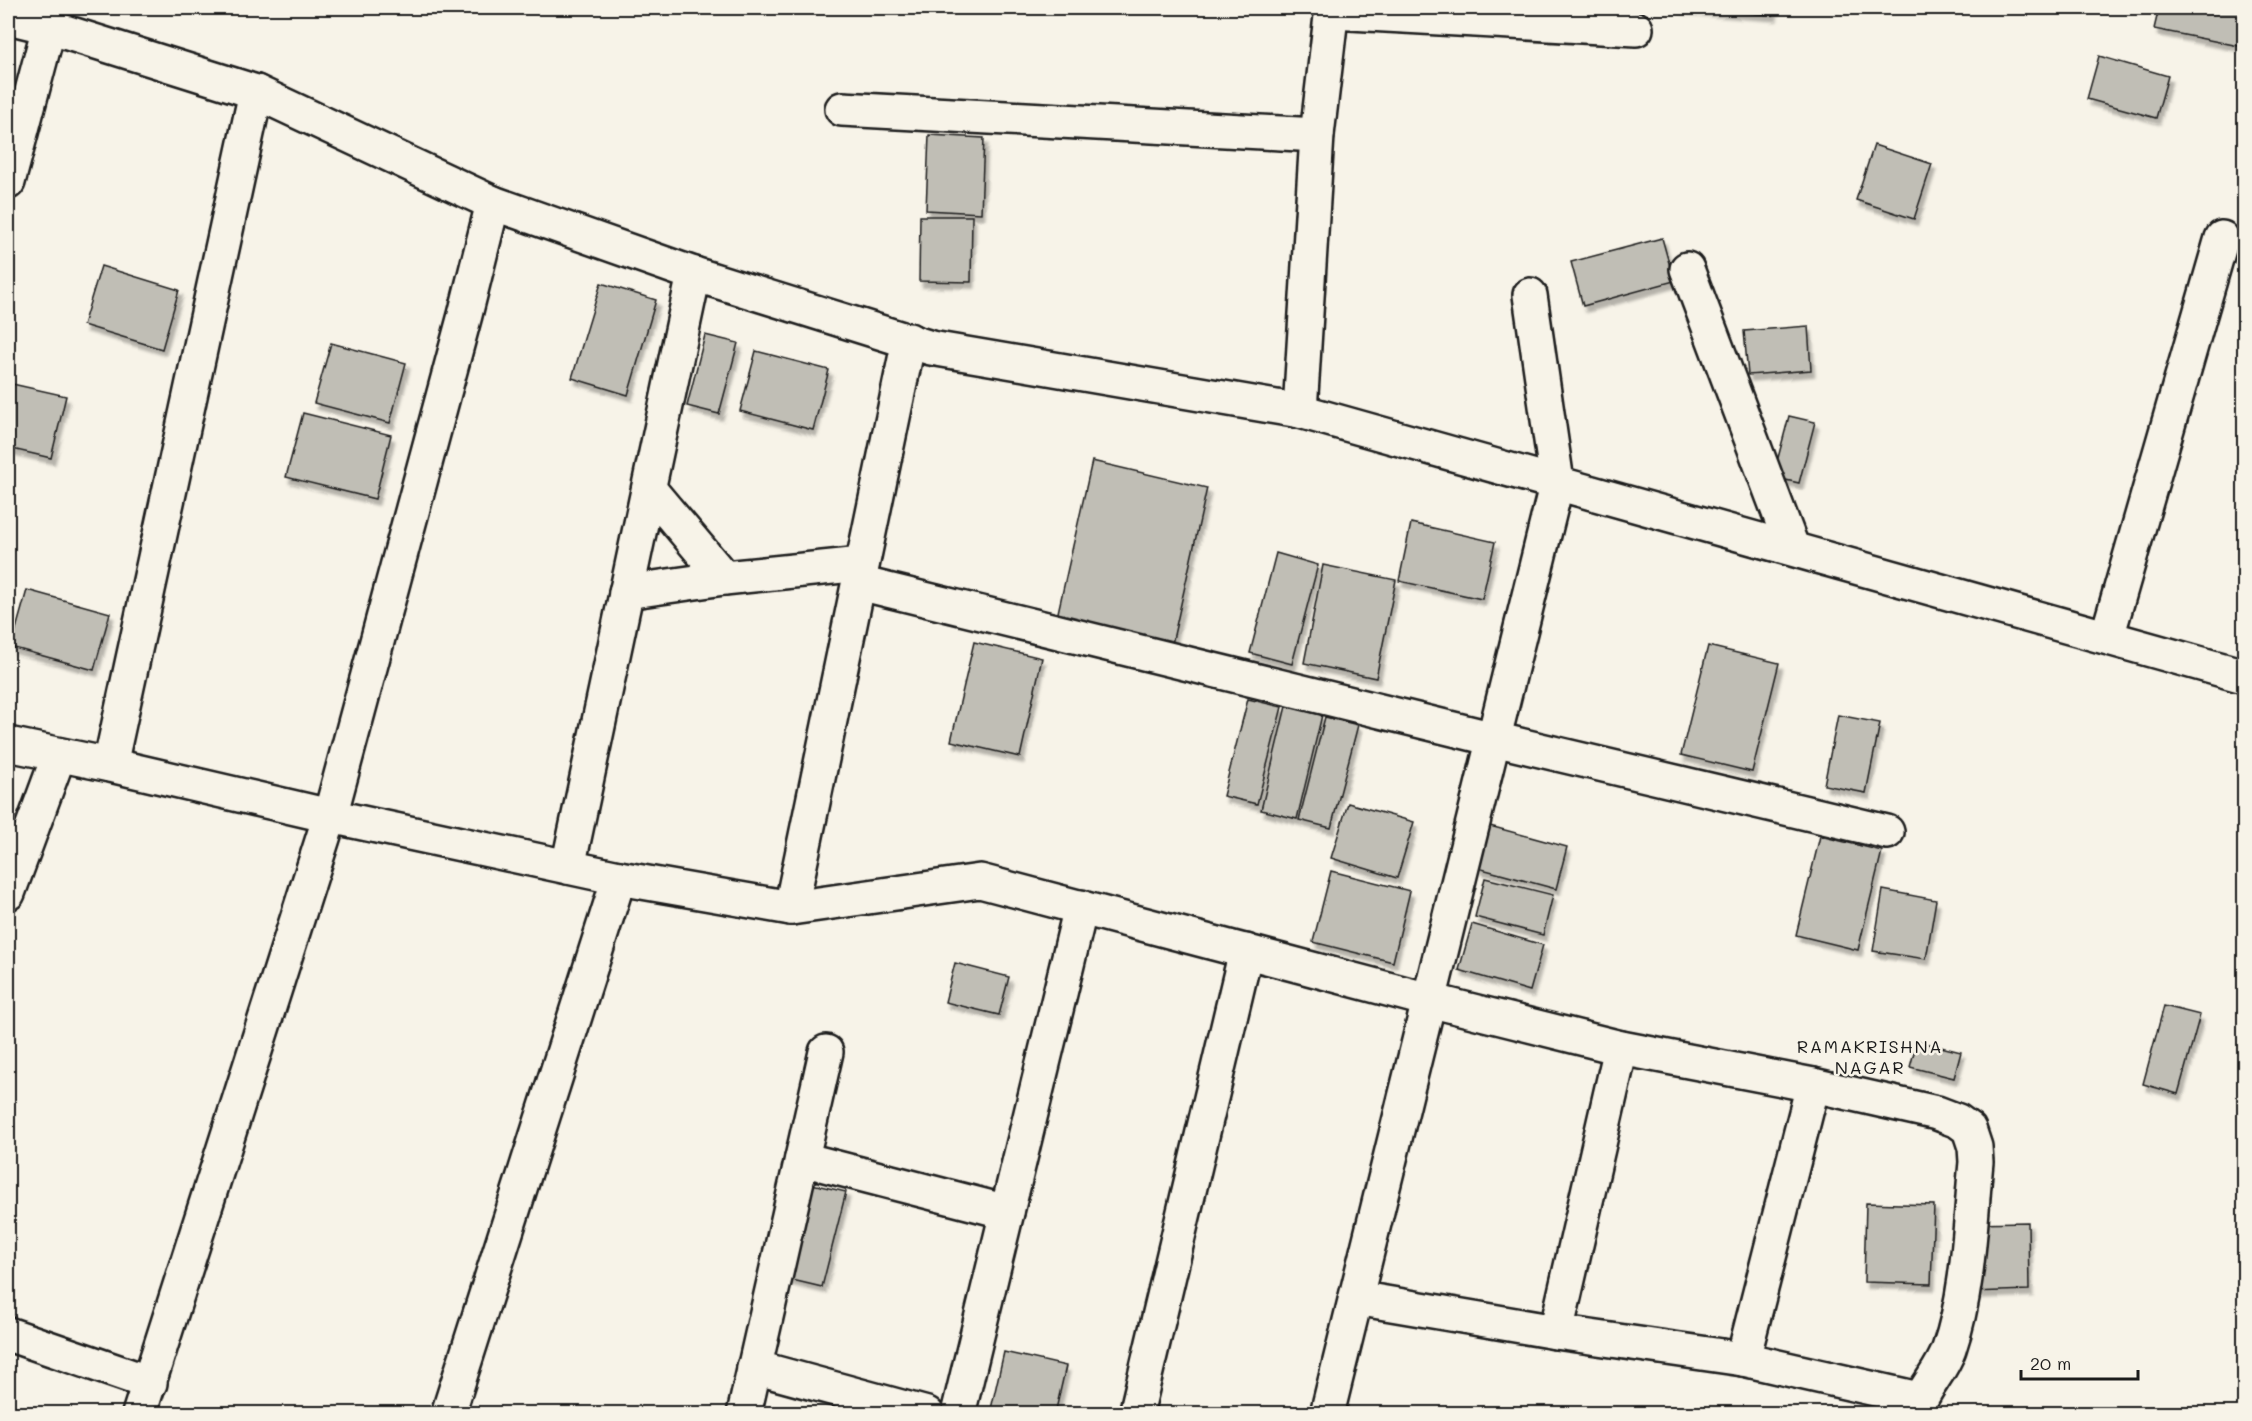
<svg xmlns="http://www.w3.org/2000/svg" width="2252" height="1421" font-family="Mali,sans-serif">
	<defs>
		<filter id="shadow"><feDropShadow dx="3.5" dy="6" stdDeviation="1.5" flood-color="#0004"/></filter>
	</defs>
	<rect width="100%" height="100%" fill="#f7f3e8"/>
	<filter id="ink" filterUnits="userSpaceOnUse"><feTurbulence type="fractalNoise" baseFrequency=".0167" numOctaves="2"/><feDisplacementMap in="SourceGraphic" scale="12" xChannelSelector="R" yChannelSelector="G"/><feConvolveMatrix kernelMatrix="1 2 1 2 8 2 1 2 1" color-interpolation-filters="sRGB"/></filter>
	<g filter="url(#ink)">
		<g fill="#c0beb5" stroke="#1c1c1c" stroke-width="1.5" filter="url(#shadow)">
			<polygon points="1679,8 1774,8 1773,15"/>
			<polygon points="2159,8 2244,8 2244,47 2154,29"/>
			<polygon points="2099,56 2168,76 2156,118 2087,99"/>
			<polygon points="929,135 984,138 981,213 926,210"/>
			<polygon points="1874,145 1932,164 1914,219 1856,200"/>
			<polygon points="920,216 972,216 971,282 919,281"/>
			<polygon points="1662,238 1674,281 1583,306 1571,262"/>
			<polygon points="101,266 179,290 162,349 83,325"/>
			<polygon points="601,283 656,300 628,395 572,378"/>
			<polygon points="1808,326 1811,370 1748,375 1744,331"/>
			<polygon points="705,335 738,343 719,414 687,406"/>
			<polygon points="331,343 406,363 390,423 314,403"/>
			<polygon points="756,351 829,370 813,430 740,411"/>
			<polygon points="8,383 66,396 51,458 8,448"/>
			<polygon points="303,413 391,435 375,499 286,477"/>
			<polygon points="1789,416 1815,422 1799,483 1773,477"/>
			<polygon points="1092,461 1207,488 1172,644 1057,617"/>
			<polygon points="1411,523 1495,542 1482,599 1399,581"/>
			<polygon points="1276,553 1318,565 1292,664 1250,653"/>
			<polygon points="1323,565 1396,580 1376,678 1304,663"/>
			<polygon points="27,590 110,613 94,670 11,647"/>
			<polygon points="974,642 1042,658 1020,757 951,741"/>
			<polygon points="1708,646 1779,663 1752,772 1681,755"/>
			<polygon points="1248,699 1282,707 1257,804 1223,796"/>
			<polygon points="1286,706 1322,715 1297,819 1261,810"/>
			<polygon points="1838,715 1880,723 1866,793 1824,785"/>
			<polygon points="1325,717 1358,725 1331,828 1299,820"/>
			<polygon points="1348,803 1414,822 1397,878 1331,858"/>
			<polygon points="1490,826 1567,847 1556,889 1478,868"/>
			<polygon points="1820,836 1882,851 1858,950 1796,935"/>
			<polygon points="1331,871 1410,891 1393,962 1313,942"/>
			<polygon points="1485,878 1553,895 1543,935 1475,917"/>
			<polygon points="1883,890 1936,900 1926,959 1873,951"/>
			<polygon points="1472,924 1543,945 1530,991 1459,970"/>
			<polygon points="955,963 1009,977 999,1015 945,1002"/>
			<polygon points="2164,1006 2200,1015 2178,1094 2143,1084"/>
			<polygon points="1917,1041 1961,1052 1954,1078 1910,1067"/>
			<polygon points="812,1184 846,1192 822,1287 788,1279"/>
			<polygon points="1866,1203 1934,1205 1931,1284 1864,1282"/>
			<polygon points="2028,1222 2029,1290 1972,1292 1971,1223"/>
			<polygon points="1004,1352 1066,1366 1055,1414 1011,1414 991,1409"/>
		</g>
		<g fill="none" stroke-linecap="round" stroke-linejoin="round">
			<defs>
				<g id="minor">
					<polyline points="1332,12 1636,29"/>
					<polyline points="8,17 49,27 256,92 493,203 694,274 931,348 1300,411 2244,676"/>
					<path d="M256 92 110 765 330 816 619 878 791 908 980 881 1429 1000 1621 1048 1813 1085 1937 1113 1958 1121 1969 1129 1975 1147 1976 1162C1970 1223 1969 1291 1949 1349 1941 1373 1921 1390 1915 1414"/>
					<polyline points="842,109 1317,135"/>
					<polyline points="8,182 49,27"/>
					<polyline points="1687,269 1792,547"/>
					<polyline points="1300,411 1317,135 1332,8"/>
					<polyline points="649,489 724,578"/>
					<polyline points="859,583 1494,739 1887,832"/>
					<polyline points="626,592 724,578 862,564"/>
					<polyline points="2107,637 2222,238"/>
					<polyline points="8,744 110,765"/>
					<polyline points="568,867 694,274"/>
					<polyline points="8,893 59,755"/>
					<polyline points="791,908 909,340"/>
					<polyline points="802,1159 1007,1212"/>
					<polyline points="1356,1298 1556,1332 1743,1359 1919,1399"/>
					<polyline points="1556,1332 1621,1048"/>
					<polyline points="8,1334 150,1383"/>
					<polyline points="1743,1359 1813,1085"/>
					<polyline points="754,1367 927,1414"/>
					<polyline points="139,1414 330,816 465,315 493,203"/>
					<polyline points="448,1414 619,878"/>
					<polyline points="744,1414 826,1052"/>
					<polyline points="958,1414 1081,907"/>
					<polyline points="1136,1414 1246,951"/>
					<polyline points="1327,1414 1557,482 1530,295"/>
				</g>
			</defs>
			<use href="#minor" stroke="#1c1c1c" stroke-width="38"/>
			<use href="#minor" stroke="#f7f3e8" stroke-width="33"/>
		</g>
	</g>
	<g text-anchor="middle" stroke-width="5" stroke-linejoin="round" paint-order="stroke">
		<g font-size="18" letter-spacing="1.5" fill="#1c1c1c" stroke="#f7f3e8">
			<text x="1870" y="1053">RAMAKRISHNA<tspan x="1870" dy="21">NAGAR</tspan></text>
		</g>
	</g>
	<rect width="2252" height="1421" fill="none" stroke="#f7f3e8" stroke-width="30"/>
	<rect x="15" y="15" width="2222" height="1391" fill="none" stroke="#1c1c1c" stroke-width="2" filter="url(#ink)"/>
	<path d="M2021 1370v9h117v-9" fill="none" stroke="#1c1c1c" stroke-width="3"/>
	<text x="2030" y="1370" font-size="18" fill="#1c1c1c" stroke="#f7f3e8" stroke-width="4.5" paint-order="stroke">20 m</text>
</svg>
